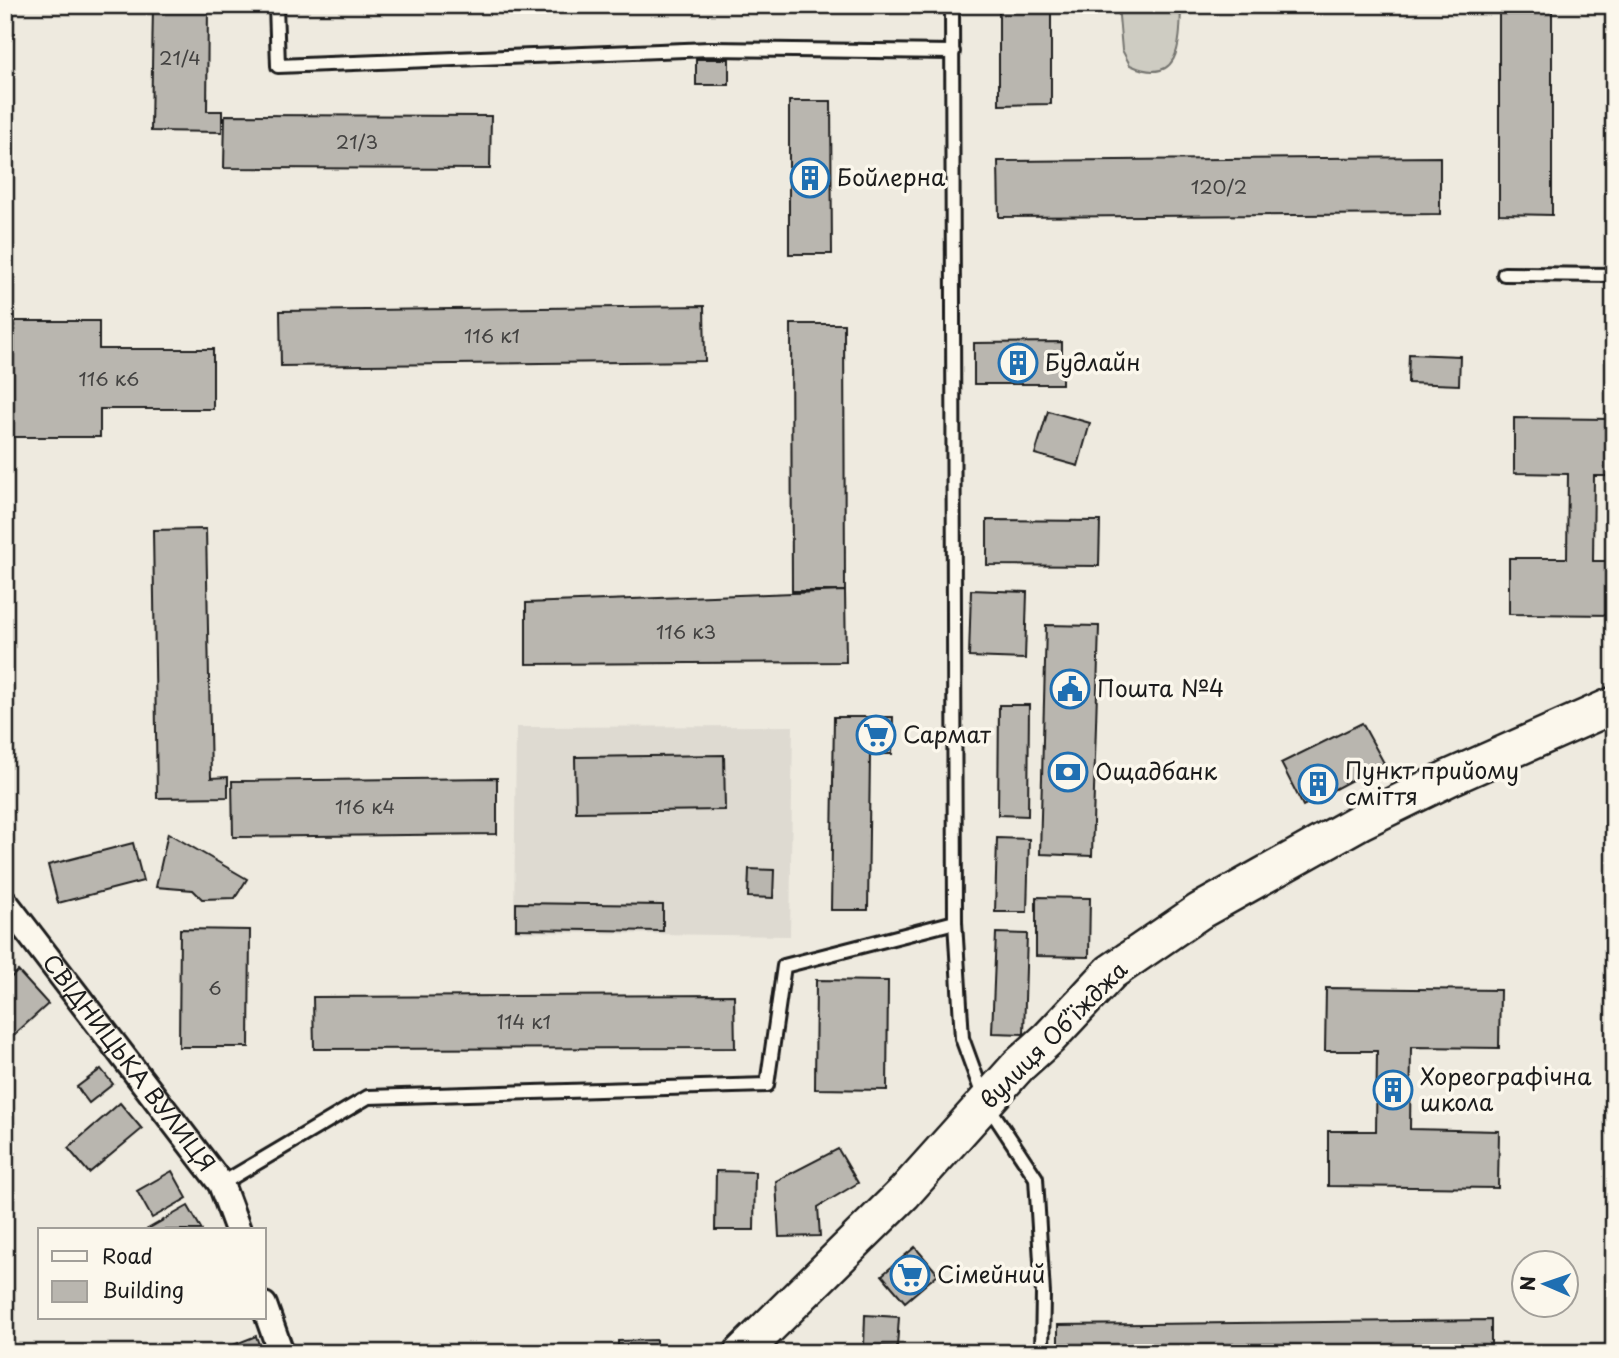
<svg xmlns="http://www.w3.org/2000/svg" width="1619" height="1358" font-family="'Playpen Sans',sans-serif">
	<rect width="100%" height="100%" fill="#eeeadf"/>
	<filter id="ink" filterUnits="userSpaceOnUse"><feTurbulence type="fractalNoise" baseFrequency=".0143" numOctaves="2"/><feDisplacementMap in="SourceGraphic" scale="14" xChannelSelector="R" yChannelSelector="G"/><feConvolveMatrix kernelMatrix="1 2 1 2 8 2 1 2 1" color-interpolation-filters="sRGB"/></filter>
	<g filter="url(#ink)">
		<polygon fill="#dedad1" points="793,726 790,936 514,932 516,727"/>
		<path fill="#ceccc2" stroke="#75746f" stroke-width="2" d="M1118 5H1181C1180 42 1181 88 1130 65L1122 50Z"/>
		<g fill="#b9b6af" stroke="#1c1c1c" stroke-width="2">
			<polygon points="153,5 208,5 207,111 222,111 222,132 151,131"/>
			<polygon points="999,5 1051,5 1051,104 999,105"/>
			<polygon points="1499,5 1552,5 1552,215 1499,214"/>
			<rect x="696" y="59" width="33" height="26"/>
			<polygon points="789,101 831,101 832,254 789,254"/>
			<polygon points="225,115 491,116 490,169 224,168"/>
			<polygon points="1440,157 1440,214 999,217 998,161"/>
			<polygon points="704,306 705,361 281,366 280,311"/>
			<polygon points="5,321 99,321 99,349 213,349 213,409 100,409 100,437 5,437"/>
			<polygon points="791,324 844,324 845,591 792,591"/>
			<polygon points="1062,342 1062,384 974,384 974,343"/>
			<polygon points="1409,354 1460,356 1459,385 1408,383"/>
			<polygon points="1048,411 1090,423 1078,466 1035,454"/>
			<polygon points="1514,418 1614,419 1614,476 1594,476 1593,561 1614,561 1614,615 1509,614 1509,558 1567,558 1568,474 1514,473"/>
			<polygon points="987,520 1100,521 1099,566 987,565"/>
			<polygon points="206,529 211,778 228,777 228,797 157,798 153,530"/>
			<polygon points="971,590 1027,592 1025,659 969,657"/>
			<polygon points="845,591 846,662 526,664 526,603"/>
			<polygon points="1046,625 1099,626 1092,856 1040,854"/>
			<polygon points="999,705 1029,705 1028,816 998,815"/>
			<polygon points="834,717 893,717 892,754 870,754 868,910 831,910"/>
			<polygon points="1362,723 1384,763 1303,806 1281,763"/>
			<polygon points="724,755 725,810 576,812 575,757"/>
			<polygon points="497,778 497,834 233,837 232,781"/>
			<polygon points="168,833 247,879 235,898 202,899 193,890 156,887"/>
			<polygon points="997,838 1029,839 1027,912 995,912"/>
			<polygon points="133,843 143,881 58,903 48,865"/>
			<polygon points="749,869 774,870 773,898 748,897"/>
			<polygon points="1036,897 1090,898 1089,957 1036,956"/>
			<polygon points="516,903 663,905 663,931 516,929"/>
			<polygon points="180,929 250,930 249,1047 179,1047"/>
			<polygon points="996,933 1027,934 1024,1034 992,1033"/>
			<polygon points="18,971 48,1004 5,1043 5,983"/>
			<polygon points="816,980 888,981 887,1090 815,1089"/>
			<polygon points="1326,988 1500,990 1499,1048 1411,1047 1410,1129 1499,1131 1498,1188 1328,1186 1328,1131 1376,1131 1377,1051 1325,1051"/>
			<polygon points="734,995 735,1048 314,1049 313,997"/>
			<polygon points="101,1069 113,1084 89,1103 77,1087"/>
			<polygon points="120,1103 142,1129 89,1173 68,1148"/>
			<polygon points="838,1149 858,1183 818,1207 820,1236 779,1237 776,1181"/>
			<polygon points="172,1171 187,1198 152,1218 137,1191"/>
			<polygon points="716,1171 755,1172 754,1230 715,1230"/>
			<polygon points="188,1206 202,1230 146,1230"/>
			<polygon points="915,1247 938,1274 905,1302 882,1275"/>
			<polygon points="865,1315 899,1317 897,1347 864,1346"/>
			<polygon points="1491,1320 1491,1353 1058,1353 1058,1325"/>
			<polygon points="256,1336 262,1353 213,1353"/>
			<polygon points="656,1340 656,1353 618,1353 618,1341"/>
		</g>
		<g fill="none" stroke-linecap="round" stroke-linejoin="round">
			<defs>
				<g id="lane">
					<polyline points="276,5 278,66 710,49 953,52"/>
					<polyline points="952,5 955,922 962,1038 985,1101 1036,1178 1043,1294 1042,1353"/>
					<polyline points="1504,274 1614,275"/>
					<polyline points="221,1184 368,1097 767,1085 784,966 955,922"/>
				</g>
				<g id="street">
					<path id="s1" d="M5 902 221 1184 238 1230"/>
					<polyline points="264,1305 281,1353"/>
				</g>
				<polyline id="secondary" points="742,1353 904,1193 1018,1066 1049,1038 1111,972 1200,911 1361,821 1449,778 1614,705"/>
			</defs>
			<use href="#lane" stroke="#1c1c1c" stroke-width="18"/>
			<use href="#street" stroke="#1c1c1c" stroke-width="30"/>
			<use href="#secondary" stroke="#1c1c1c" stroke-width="40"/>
			<use href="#lane" stroke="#fbf7ec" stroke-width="12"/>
			<use href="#street" stroke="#fbf7ec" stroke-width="24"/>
			<use href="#secondary" stroke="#fbf7ec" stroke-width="35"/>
		</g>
	</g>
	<defs>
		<symbol id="building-ring" viewBox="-11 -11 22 22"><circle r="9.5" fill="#fbf7ec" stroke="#1f6fb2" stroke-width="1.5"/><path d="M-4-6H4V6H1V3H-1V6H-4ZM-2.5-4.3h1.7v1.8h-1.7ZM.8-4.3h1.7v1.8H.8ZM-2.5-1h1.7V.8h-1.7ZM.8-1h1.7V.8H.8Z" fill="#1f6fb2"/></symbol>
		<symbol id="civic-ring" viewBox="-11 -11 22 22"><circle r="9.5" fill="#fbf7ec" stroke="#1f6fb2" stroke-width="1.5"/><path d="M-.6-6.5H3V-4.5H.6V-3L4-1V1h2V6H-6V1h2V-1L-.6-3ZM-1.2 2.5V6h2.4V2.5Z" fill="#1f6fb2"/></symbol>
		<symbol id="supermarket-ring" viewBox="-11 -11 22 22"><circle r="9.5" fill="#fbf7ec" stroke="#1f6fb2" stroke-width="1.5"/><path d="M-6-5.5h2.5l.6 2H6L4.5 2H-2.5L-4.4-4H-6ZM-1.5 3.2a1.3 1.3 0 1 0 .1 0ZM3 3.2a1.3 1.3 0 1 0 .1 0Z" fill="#1f6fb2"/></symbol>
		<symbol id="bank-ring" viewBox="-11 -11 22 22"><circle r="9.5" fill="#fbf7ec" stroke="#1f6fb2" stroke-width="1.5"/><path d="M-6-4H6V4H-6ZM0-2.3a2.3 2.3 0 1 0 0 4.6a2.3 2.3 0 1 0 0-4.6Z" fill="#1f6fb2"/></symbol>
	</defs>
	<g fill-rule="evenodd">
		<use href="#building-ring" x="788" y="156" width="44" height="44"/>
		<use href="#building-ring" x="996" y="341" width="44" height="44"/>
		<use href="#civic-ring" x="1048" y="667" width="44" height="44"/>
		<use href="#supermarket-ring" x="854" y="713" width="44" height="44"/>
		<use href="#bank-ring" x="1046" y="750" width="44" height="44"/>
		<use href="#building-ring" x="1296" y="762" width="44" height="44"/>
		<use href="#building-ring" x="1371" y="1068" width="44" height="44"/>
		<use href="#supermarket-ring" x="888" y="1253" width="44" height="44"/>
	</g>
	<g text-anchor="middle" stroke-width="7" stroke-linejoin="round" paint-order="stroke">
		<g font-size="19" fill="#434241">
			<text x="180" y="65">21/4</text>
			<text x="357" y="149">21/3</text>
			<text x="1219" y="194">120/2</text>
			<text x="492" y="343">116 к1</text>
			<text x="109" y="386">116 к6</text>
			<text x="686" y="639">116 к3</text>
			<text x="365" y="814">116 к4</text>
			<text x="215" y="995">6</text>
			<text x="524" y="1029">114 к1</text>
		</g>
		<g font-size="23" fill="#1c1c1c" stroke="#fbf7ec" text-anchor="start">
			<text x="837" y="186">Бойлерна</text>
			<text x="1045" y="371">Будлайн</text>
			<text x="1097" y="697">Пошта №4</text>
			<text x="903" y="743">Сармат</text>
			<text x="1345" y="779">Пункт прийому<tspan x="1345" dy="26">сміття</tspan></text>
			<text x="1095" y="780">Ощадбанк</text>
			<text x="1420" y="1085">Хореографічна<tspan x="1420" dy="26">школа</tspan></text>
			<text x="937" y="1283">Сімейний</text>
		</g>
		<g font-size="23" fill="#1c1c1c" stroke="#fbf7ec">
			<text transform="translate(1054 1035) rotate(-45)" y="8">вулиця Обʼїжджа</text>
			<text dy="8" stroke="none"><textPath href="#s1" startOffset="203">СВІДНИЦЬКА ВУЛИЦЯ</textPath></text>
		</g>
	</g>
	<rect width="1619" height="1358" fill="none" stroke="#fbf7ec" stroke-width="28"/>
	<rect x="14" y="14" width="1591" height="1330" fill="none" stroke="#1c1c1c" stroke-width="2.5" filter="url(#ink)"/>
	<rect x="38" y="1228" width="228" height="91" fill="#fbf7ec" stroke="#a29f99" stroke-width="2"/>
	<rect x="52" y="1251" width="35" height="10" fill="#fbf7ec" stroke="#a29f99" stroke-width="2"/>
	<text x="102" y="1264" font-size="21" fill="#1c1c1c">Road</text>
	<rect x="52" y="1281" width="35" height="21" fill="#b9b6af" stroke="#a29f99" stroke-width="2"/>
	<text x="102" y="1298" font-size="21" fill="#1c1c1c">Building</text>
	<g transform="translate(1545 1284) rotate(272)"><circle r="33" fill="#fbf7ec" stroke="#a29f99" stroke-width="2"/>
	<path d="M0-5L12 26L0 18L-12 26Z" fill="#1f6fb2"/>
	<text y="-10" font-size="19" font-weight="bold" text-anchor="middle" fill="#1c1c1c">N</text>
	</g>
</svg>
